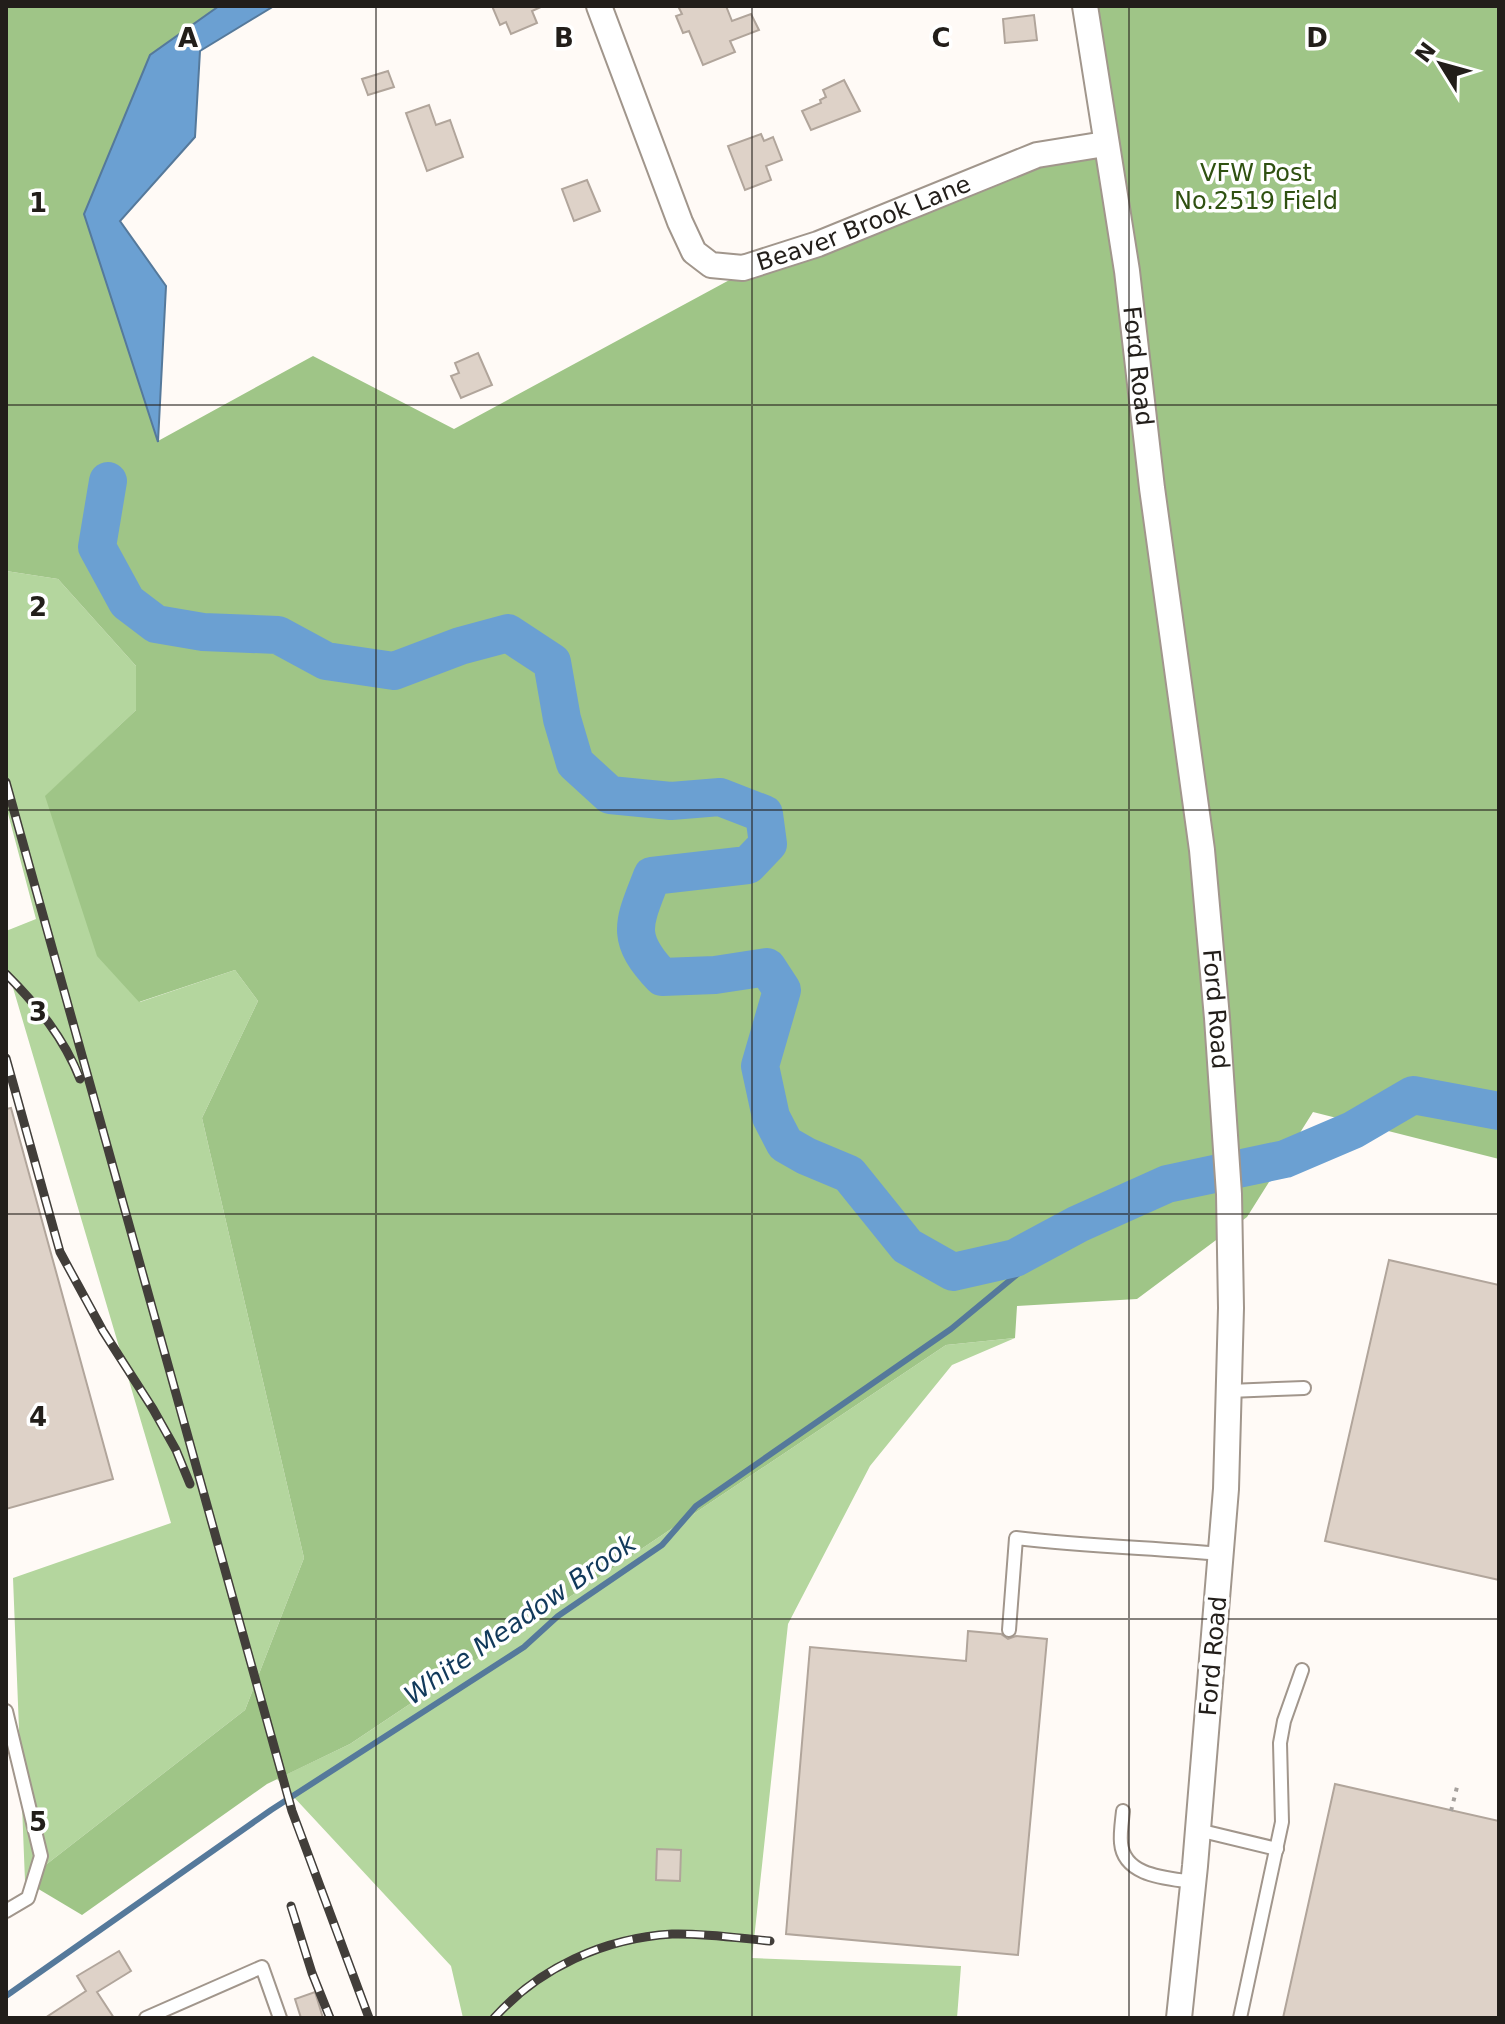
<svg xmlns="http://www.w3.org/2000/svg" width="1505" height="2024" font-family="'DejaVu Sans',sans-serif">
	<rect width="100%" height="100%" fill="#fffaf6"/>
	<g fill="#b4d69e">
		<polygon points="6,571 58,579 136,666 136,710 46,796 140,1002 235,970 258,1001 202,1118 304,1558 245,1710 25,1881 13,1578 171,1523 6,964 6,931 36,919 6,806"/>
		<polygon points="1015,1338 952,1365 870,1466 788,1624 752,1958 961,1966 957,2018 463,2018 451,1966 277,1779 350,1744 946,1345"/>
	</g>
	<polygon fill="#9fc587" points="6,6 219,6 150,55 84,214 158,441 313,356 454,429 735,277 1111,138 1094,6 1499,6 1499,1159 1313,1112 1247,1217 1137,1299 1017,1306 1015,1338 946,1345 350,1744 267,1784 82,1915 25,1881 245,1710 304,1558 202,1118 258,1001 235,970 139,1002 97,956 45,796 136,710 136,666 58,579 6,571"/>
	<polygon fill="#6ba0d2" stroke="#55799b" stroke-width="2" points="219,6 274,6 200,51 195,137 120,221 166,286 158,442 84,214 150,55"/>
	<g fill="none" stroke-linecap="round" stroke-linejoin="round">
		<polyline stroke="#55799b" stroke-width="6" points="6,1996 271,1810 524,1647 558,1616 662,1545 696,1506 951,1329 1078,1224"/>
		<path stroke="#6ba0d2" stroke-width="38" d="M108 481 97 547 127 602 156 624 203 632 278 635 326 661 394 671 460 646 508 633 552 662 562 719 575 763 610 795 671 801 720 797 764 814 768 844 748 865 652 876C634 923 624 937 662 977L715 975 767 967 782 990 760 1066 771 1117 785 1144 806 1156 849 1174 907 1246 953 1272 1015 1258 1078 1224 1167 1184 1285 1159 1353 1130 1413 1095 1499 1111"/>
	</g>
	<g fill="#ded2c8" stroke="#b1a59b" stroke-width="2">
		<polygon points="492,6 543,6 532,11 537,23 511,34 506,22 500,25"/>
		<polygon points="678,6 726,6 732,21 751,14 759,30 730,41 735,52 703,65 689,31 683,33 676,16 682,14"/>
		<polygon points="1034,15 1037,40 1005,43 1003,19"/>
		<polygon points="388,71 394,87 368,95 362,79"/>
		<polygon points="844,80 860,111 811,130 802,111 821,103 820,100 826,97 823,90"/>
		<polygon points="429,105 436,125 450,120 463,157 427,171 406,113"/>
		<polygon points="761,134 764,141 773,137 782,160 766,166 771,180 745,190 728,146"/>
		<polygon points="587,180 600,211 574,221 562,189"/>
		<polygon points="478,353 492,385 461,398 451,376 459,373 455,363"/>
		<polygon points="11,1108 113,1479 6,1509 6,1109"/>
		<polygon points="1389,1260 1499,1285 1499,1580 1325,1541"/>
		<polygon points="968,1631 1001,1634 1008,1639 1016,1636 1047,1639 1018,1955 786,1934 810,1647 966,1661"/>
		<polygon points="1335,1784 1499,1821 1499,2018 1283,2018"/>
		<polygon points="657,1849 681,1850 680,1881 656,1880"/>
		<polygon points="119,1951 131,1971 97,1992 114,2018 45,2018 86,1991 77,1976"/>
		<polygon points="315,1992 323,2018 301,2018 295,1999"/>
	</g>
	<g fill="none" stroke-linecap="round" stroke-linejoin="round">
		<defs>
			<g id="lane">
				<polyline points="1229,1391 1304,1388"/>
				<path d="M1009 1630 1016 1538C1084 1546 1153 1548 1221 1554"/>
				<polyline points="6,1711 41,1856 28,1898 6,1911"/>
				<path d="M1123 1811C1122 1821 1120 1833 1121 1843 1124 1877 1168 1878 1193 1882"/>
				<polyline points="1198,1830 1277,1849"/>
				<polyline points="146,2018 262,1967 280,2018"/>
				<polyline points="1240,2018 1282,1822 1280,1743 1284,1721 1302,1670"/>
			</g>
			<g id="street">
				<path id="s1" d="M599 6 680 222 694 252 711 265 743 268 818 244 1037 155 1105 144"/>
				<path id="s2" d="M1085 6 1127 271 1152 488 1202 850 1217 1018 1229 1194 1231 1308 1226 1489 1195 1866 1179 2018"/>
			</g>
		</defs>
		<use href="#lane" stroke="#a1968c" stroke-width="16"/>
		<use href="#street" stroke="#a1968c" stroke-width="28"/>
		<polyline stroke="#a6a19d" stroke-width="4" stroke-dasharray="4 6" stroke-linecap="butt" points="1451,1811 1457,1787"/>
		<use href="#lane" stroke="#fff" stroke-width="12"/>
		<use href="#street" stroke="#fff" stroke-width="24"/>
		<defs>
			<g id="rail">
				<polyline points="6,782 292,1811 369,2018"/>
				<path d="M6 974C37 1005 64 1038 80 1079"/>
				<polyline points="6,1058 60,1252 103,1331 153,1409 176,1450 190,1484"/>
				<polyline points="291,1906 312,1973 330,2018"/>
				<path d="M494 2018C539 1968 604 1938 672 1934 704 1933 738 1938 770 1941"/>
			</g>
		</defs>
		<use href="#rail" stroke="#423e3a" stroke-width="9"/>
		<use href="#rail" stroke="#fff" stroke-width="6" stroke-dasharray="18" stroke-linecap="butt"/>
	</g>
	<path fill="none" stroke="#221e1a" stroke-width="2" stroke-opacity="0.55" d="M376 6V2018M752 6V2018M1129 6V2018M6 405H1499M6 810H1499M6 1214H1499M6 1619H1499"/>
	<g text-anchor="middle" stroke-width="7" stroke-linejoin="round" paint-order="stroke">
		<g font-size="24" fill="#2f5111" stroke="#fff">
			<text x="1256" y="181">VFW Post<tspan x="1256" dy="28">No.2519 Field</tspan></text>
		</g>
		<g font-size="24" fill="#221e1a" stroke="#fff">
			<text dy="8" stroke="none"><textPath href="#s1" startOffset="446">Beaver Brook Lane</textPath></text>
			<text dy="8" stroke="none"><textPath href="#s2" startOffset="364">Ford Road</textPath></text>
			<text dy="8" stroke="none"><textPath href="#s2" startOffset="1012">Ford Road</textPath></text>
			<text transform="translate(1213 1656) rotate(-85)" y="8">Ford Road</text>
		</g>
		<g font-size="26" font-style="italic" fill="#11395b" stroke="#fff">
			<text transform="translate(520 1619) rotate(-35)" y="9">White Meadow Brook</text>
		</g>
	</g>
	<g font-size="26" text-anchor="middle" font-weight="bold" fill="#221e1a" stroke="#fff" stroke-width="7" stroke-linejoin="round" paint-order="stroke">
		<text x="188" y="47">A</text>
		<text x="564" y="47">B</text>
		<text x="941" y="47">C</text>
		<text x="1317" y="47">D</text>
		<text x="38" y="212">1</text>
		<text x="38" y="616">2</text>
		<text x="38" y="1021">3</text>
		<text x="38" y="1426">4</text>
		<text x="38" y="1831">5</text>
	</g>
	<rect width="1505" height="2024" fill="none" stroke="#221e1a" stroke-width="16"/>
	<g transform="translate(1441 64) rotate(307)" stroke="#ffffff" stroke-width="6" paint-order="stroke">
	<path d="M0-6L14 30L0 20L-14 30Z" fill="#221e1a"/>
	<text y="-12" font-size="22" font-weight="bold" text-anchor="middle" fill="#221e1a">N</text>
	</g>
</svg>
